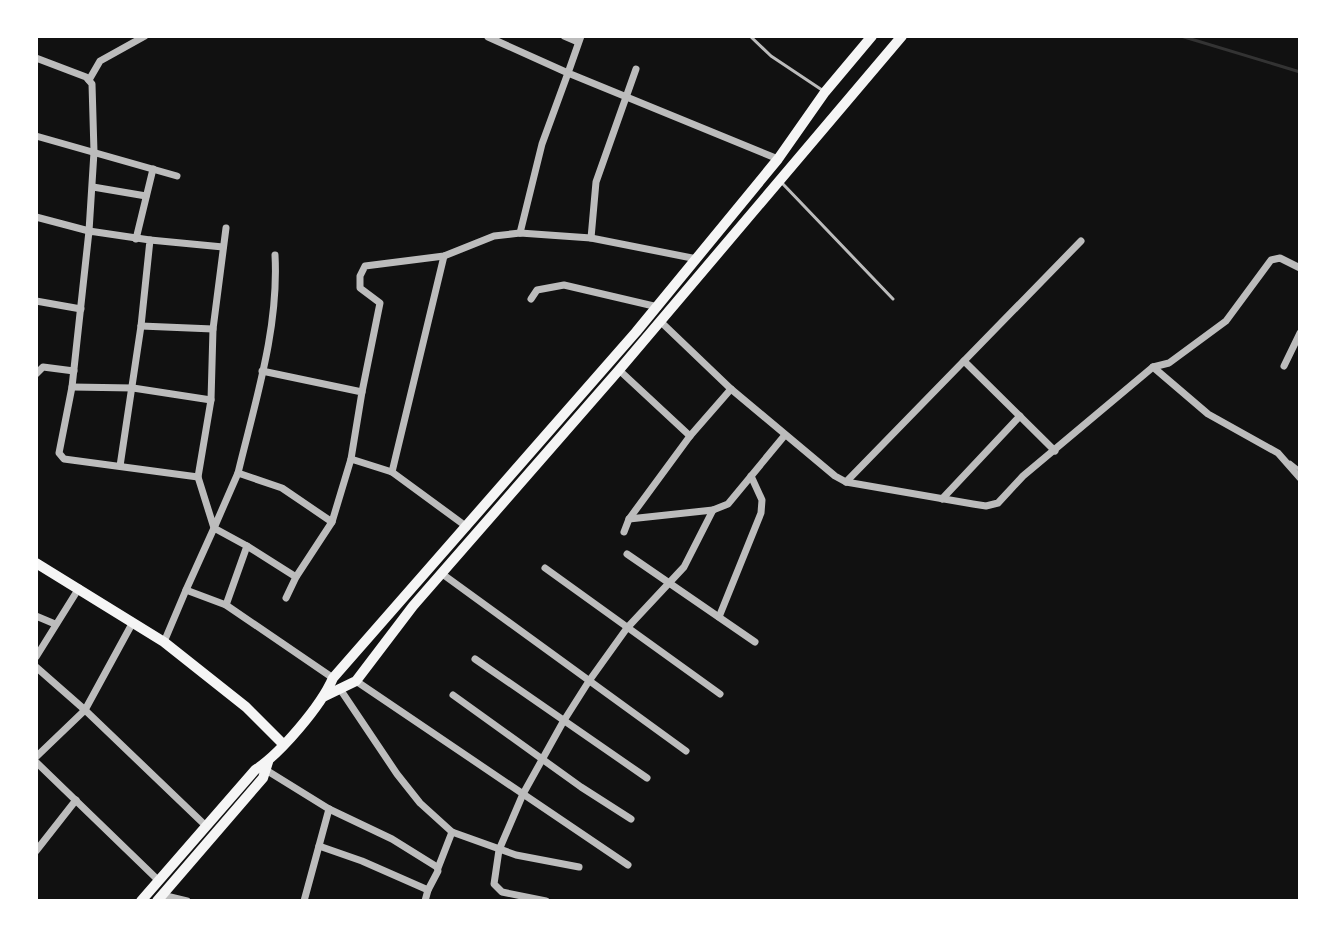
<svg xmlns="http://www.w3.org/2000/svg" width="1336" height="937" font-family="'Titillium Web',sans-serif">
	<rect width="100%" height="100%" fill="#111"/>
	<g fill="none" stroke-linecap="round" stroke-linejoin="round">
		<polyline stroke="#333" stroke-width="3" points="1181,36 1300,72"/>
		<g stroke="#bcbcbc" stroke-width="3">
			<polyline points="750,36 771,56 822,90"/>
			<polyline points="782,183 893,299"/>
			<polyline points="1290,462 1300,470"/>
		</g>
		<g stroke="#bcbcbc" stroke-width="7">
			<polyline points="564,36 578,42"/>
			<polyline points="581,36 568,73 778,159"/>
			<polyline points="488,37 568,73 542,144 520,233"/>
			<polyline points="36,58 86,77 92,84 94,152 89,231 36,217"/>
			<polyline points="89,80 100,61 145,36"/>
			<polyline points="36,136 177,176"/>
			<polyline points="93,187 146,196"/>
			<polyline points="226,228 213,329 211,400 198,477 214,528 238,473 282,488 332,522"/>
			<polyline points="591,238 596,182 636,69"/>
			<polyline points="136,239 153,169"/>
			<polyline points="150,240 223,247"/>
			<polyline points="531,299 537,290 564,285 658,307"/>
			<polyline points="36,301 81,309"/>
			<polyline points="661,322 731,389 835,476 846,482 973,504 986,506 998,503 1023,476 1153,367 1208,414 1278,453 1300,478"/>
			<polyline points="141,326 213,329"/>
			<polyline points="964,361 1055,451"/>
			<polyline points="1284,366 1300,333"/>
			<polyline points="1153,367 1169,363 1226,321 1271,260 1280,258 1300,268"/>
			<polyline points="619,370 690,436"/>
			<polyline points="262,371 362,392 351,459"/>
			<polyline points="36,374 43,367 74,371"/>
			<polyline points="72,387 133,388 211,400"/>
			<polyline points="362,392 380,303 360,288 360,276 365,266 444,256 494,236 520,233 591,238 697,259"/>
			<polyline points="120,466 141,326 150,240 89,231 72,387 59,453 64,459 198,477"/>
			<polyline points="392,472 444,256"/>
			<path d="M238 473C255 402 279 329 275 255"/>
			<polyline points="846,482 1081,241"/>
			<polyline points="942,499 1020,416"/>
			<polyline points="629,519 713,510"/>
			<polyline points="624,532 629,519 690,436 731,389"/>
			<polyline points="247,546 296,577"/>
			<polyline points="627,554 755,642"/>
			<polyline points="545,568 720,694"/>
			<polyline points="441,573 686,751"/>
			<polyline points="186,590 214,528 247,546 226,605"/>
			<polyline points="286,598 296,577 332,522 351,459 392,472 467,527"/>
			<polyline points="36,616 55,624"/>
			<polyline points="719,617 761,513 762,500 751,476"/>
			<polyline points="164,642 186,590 226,605 333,678"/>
			<polyline points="36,657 79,588"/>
			<polyline points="475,659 647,778"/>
			<polyline points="36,667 85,710 206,826"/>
			<polyline points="356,681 628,865"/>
			<polyline points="340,689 397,774 420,803 452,832 516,855 579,867"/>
			<polyline points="453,695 581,787 631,819"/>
			<polyline points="36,757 85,710 133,622"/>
			<polyline points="36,762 158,880"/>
			<polyline points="266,770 329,809 392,839 437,867 438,871 428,890 425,901"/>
			<polyline points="319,846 362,861 428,890"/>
			<polyline points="36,851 76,800"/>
			<polyline points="438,868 452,832"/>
			<polyline points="162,895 187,901"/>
			<polyline points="304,901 329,809"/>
			<polyline points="546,901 502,892 494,884 499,850 523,794 563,722 589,681 627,628 684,567 713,510 728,504 785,435"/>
		</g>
		<g stroke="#f5f5f5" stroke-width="10">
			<polyline points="36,563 164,642 246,707 283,744"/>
			<polyline points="325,696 356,681 413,606 619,370 902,36"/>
			<path d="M141 901 255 770C280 754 321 706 333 678L636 332 778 159 825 92 872 36"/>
			<polyline points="157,901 263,778 268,762"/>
		</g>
	</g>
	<rect width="1336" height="937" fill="none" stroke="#ffffff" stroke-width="76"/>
</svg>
